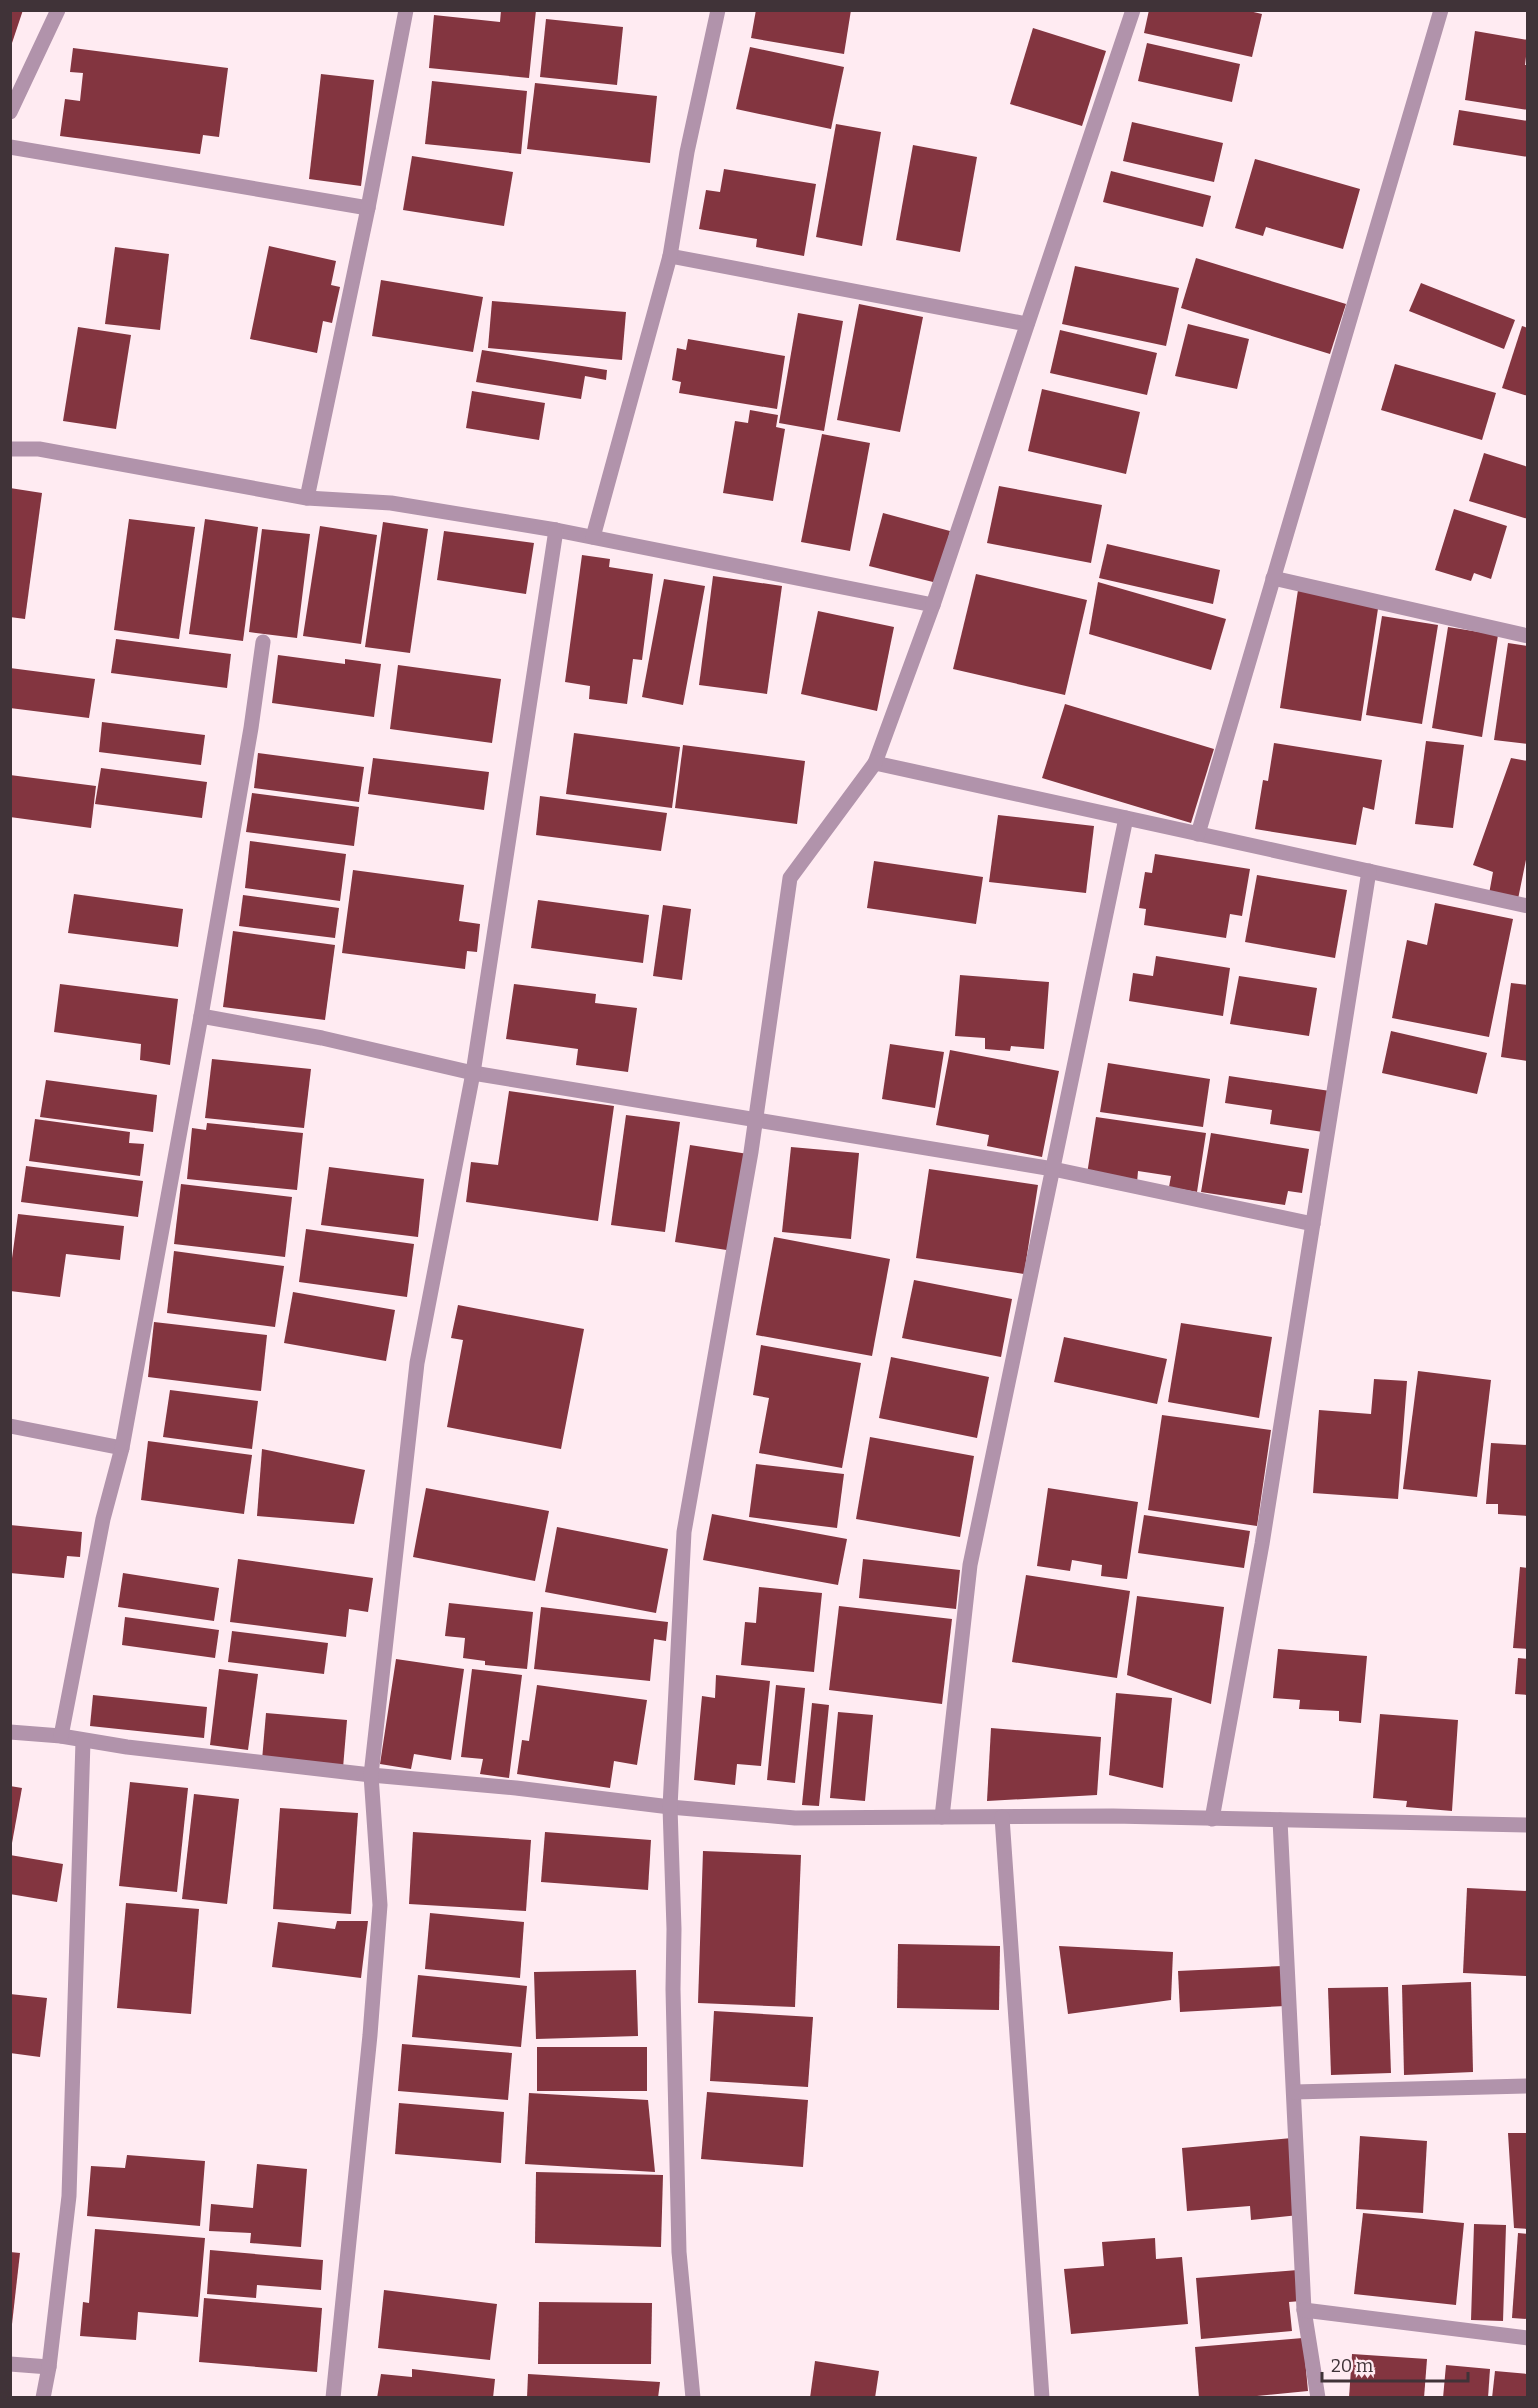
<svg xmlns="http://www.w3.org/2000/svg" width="1538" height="2408" font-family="Bitter,serif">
	<rect width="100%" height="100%" fill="#ffebf2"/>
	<g fill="#833540">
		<polygon points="10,10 23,10 12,43 10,43"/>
		<polygon points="501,10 536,10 529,78 429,68 434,15 500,22"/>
		<polygon points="756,10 851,10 844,54 751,38"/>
		<polygon points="1149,10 1245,10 1262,14 1252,57 1144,33"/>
		<polygon points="546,19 623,27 617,85 540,77"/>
		<polygon points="1033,28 1106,51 1082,126 1010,104"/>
		<polygon points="1475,31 1528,40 1525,65 1528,65 1528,110 1465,100"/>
		<polygon points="1147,43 1240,64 1232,102 1138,81"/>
		<polygon points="750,47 844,67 831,129 736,109"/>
		<polygon points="73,48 228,68 219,137 203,135 200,154 60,136 65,99 80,101 83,73 70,72"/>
		<polygon points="321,74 374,80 361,186 309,179"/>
		<polygon points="432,81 527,91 521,154 425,144"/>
		<polygon points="535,83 657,96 650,163 527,149"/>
		<polygon points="1459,110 1528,121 1528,157 1453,145"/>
		<polygon points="1132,122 1223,143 1214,182 1123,161"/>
		<polygon points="836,124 881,132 862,246 816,237"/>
		<polygon points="913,145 977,157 960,252 896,240"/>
		<polygon points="412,156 513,172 504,226 403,210"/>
		<polygon points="1255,159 1360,189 1343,249 1266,227 1263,236 1235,228"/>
		<polygon points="724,169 816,184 804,256 756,247 757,239 699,229 706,190 720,192"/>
		<polygon points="1111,171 1211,196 1203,227 1103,202"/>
		<polygon points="269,246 336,261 331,285 340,287 332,323 323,321 317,353 250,339"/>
		<polygon points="115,247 169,254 160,330 105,324"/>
		<polygon points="1196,258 1346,304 1330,354 1181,308"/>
		<polygon points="1075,266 1179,288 1166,346 1062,324"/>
		<polygon points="381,280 483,297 473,352 372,336"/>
		<polygon points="1421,283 1515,320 1504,349 1409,311"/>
		<polygon points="492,301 626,312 622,360 488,348"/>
		<polygon points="859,304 923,317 900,432 837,420"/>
		<polygon points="798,313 843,321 824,431 779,423"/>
		<polygon points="1188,324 1249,339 1237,389 1175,376"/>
		<polygon points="1522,326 1528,328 1528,396 1502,388"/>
		<polygon points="78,327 131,335 116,429 63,421"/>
		<polygon points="1060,330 1157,353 1147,395 1050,373"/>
		<polygon points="688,339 785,356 777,409 679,393 681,382 672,380 677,348 686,350"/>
		<polygon points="482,350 607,370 606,380 585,376 581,399 476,382"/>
		<polygon points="1395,364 1496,393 1482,440 1381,410"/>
		<polygon points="1042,389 1140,412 1126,474 1028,451"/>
		<polygon points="472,391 545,403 539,440 466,428"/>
		<polygon points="750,410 778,415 776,427 785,429 773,501 723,493 735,421 748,423"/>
		<polygon points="822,434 870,443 850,551 801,542"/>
		<polygon points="1484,453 1528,467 1528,519 1469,501"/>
		<polygon points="999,486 1102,505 1091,563 987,543"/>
		<polygon points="10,488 42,493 25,619 10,617"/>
		<polygon points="1454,509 1507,526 1491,579 1474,573 1471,581 1435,570"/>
		<polygon points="883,513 950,531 937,583 869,566"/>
		<polygon points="129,519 195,527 179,639 114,630"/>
		<polygon points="205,519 258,527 243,641 189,634"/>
		<polygon points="383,522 428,529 410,653 365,647"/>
		<polygon points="320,526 377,535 361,644 303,636"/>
		<polygon points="262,529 310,534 297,638 249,632"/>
		<polygon points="444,531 534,543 526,594 437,580"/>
		<polygon points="1107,544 1220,570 1213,604 1099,578"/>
		<polygon points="582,555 610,559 609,567 653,574 642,660 633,659 627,704 589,699 590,686 565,682"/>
		<polygon points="976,574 1087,600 1065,695 953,669"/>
		<polygon points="713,576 782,586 767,694 699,685"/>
		<polygon points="664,579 705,586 683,705 642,697"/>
		<polygon points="1098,582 1226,619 1211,670 1089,634"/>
		<polygon points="1298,590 1379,602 1361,721 1280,708"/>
		<polygon points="818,611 894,627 877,711 801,694"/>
		<polygon points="1382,616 1438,625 1422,724 1366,715"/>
		<polygon points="1448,627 1498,635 1482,737 1432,728"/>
		<polygon points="116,639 231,654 227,688 111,673"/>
		<polygon points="1508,643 1528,646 1528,744 1494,740"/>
		<polygon points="278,655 345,664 345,659 381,664 374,717 272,703"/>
		<polygon points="398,665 501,679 492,743 390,729"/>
		<polygon points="10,668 95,679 89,718 10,708"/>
		<polygon points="1065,704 1214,749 1191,823 1042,778"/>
		<polygon points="102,722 205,735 201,765 99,752"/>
		<polygon points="574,733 680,747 672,808 566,794"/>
		<polygon points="1426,741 1464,745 1453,828 1415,824"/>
		<polygon points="1274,743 1382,760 1374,810 1363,807 1356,845 1255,829 1263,780 1268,781"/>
		<polygon points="683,745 805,761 797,824 675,808"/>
		<polygon points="258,753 364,767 359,802 254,788"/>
		<polygon points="373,758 489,772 484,810 368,794"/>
		<polygon points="1511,758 1528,761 1528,850 1518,899 1489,894 1493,872 1473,865"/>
		<polygon points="101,768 207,782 202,818 95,804"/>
		<polygon points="10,775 96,786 91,828 10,817"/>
		<polygon points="252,793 359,807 354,846 246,832"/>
		<polygon points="540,796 667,813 661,851 536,835"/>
		<polygon points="998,815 1094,826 1086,893 989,882"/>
		<polygon points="250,841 346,854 340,901 245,888"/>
		<polygon points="1155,854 1250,869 1242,916 1230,914 1226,938 1144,925 1146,909 1139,908 1145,872 1152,873"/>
		<polygon points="874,861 983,877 976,924 867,908"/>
		<polygon points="353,870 464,885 459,921 480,924 477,952 467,951 465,969 342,953"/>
		<polygon points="1257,875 1347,890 1335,958 1245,942"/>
		<polygon points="74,894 183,909 178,947 68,933"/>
		<polygon points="243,895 339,908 335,938 239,926"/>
		<polygon points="538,900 649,915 643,963 531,948"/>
		<polygon points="1435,903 1513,919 1489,1037 1392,1018 1407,940 1427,945"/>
		<polygon points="663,905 691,909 682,980 653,976"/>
		<polygon points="233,931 335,945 325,1020 223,1007"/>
		<polygon points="1156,956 1230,968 1223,1016 1129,1001 1133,973 1153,976"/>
		<polygon points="960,975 1049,982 1044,1049 1011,1046 1010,1051 985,1049 985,1038 955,1036"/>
		<polygon points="1239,976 1317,988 1309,1036 1230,1024"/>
		<polygon points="1511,983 1528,985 1528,1061 1501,1057"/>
		<polygon points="60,984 178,999 170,1065 140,1060 141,1044 54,1032"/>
		<polygon points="514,984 596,994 595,1003 637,1008 628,1072 576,1065 578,1049 506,1039"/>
		<polygon points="1391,1031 1487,1053 1477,1094 1382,1073"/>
		<polygon points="890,1044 944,1052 935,1108 882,1099"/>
		<polygon points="950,1050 1059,1071 1042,1157 987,1146 989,1135 936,1125"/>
		<polygon points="212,1059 311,1069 304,1128 205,1118"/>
		<polygon points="1108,1063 1210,1079 1203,1127 1100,1112"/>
		<polygon points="1229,1076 1330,1091 1323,1132 1270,1124 1272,1110 1225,1103"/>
		<polygon points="46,1080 157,1095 153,1132 40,1117"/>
		<polygon points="509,1091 614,1106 598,1221 466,1202 471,1162 498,1165"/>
		<polygon points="626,1115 680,1122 665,1232 611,1225"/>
		<polygon points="1096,1117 1206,1133 1197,1192 1169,1187 1171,1176 1138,1171 1137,1183 1087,1174"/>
		<polygon points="35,1119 130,1132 129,1143 144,1144 140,1176 29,1161"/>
		<polygon points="207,1123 303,1133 297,1190 187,1179 192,1128 206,1130"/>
		<polygon points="1211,1133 1309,1149 1302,1193 1288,1191 1285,1205 1201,1192"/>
		<polygon points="690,1145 748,1154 733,1251 675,1242"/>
		<polygon points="791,1147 859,1153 851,1239 782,1232"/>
		<polygon points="26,1166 143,1181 138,1217 21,1202"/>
		<polygon points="329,1167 424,1179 418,1237 321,1225"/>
		<polygon points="929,1169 1038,1185 1024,1274 916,1258"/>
		<polygon points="181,1184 292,1197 285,1257 174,1244"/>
		<polygon points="18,1214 124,1226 120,1260 66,1254 60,1297 10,1291 10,1273"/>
		<polygon points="306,1229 414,1244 407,1297 299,1282"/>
		<polygon points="774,1237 890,1259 872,1356 756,1335"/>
		<polygon points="174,1251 284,1266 275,1327 167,1313"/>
		<polygon points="914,1280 1012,1299 1001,1357 902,1338"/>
		<polygon points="293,1292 395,1310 386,1361 284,1343"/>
		<polygon points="458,1305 584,1329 561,1449 447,1427 463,1340 451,1338"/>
		<polygon points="154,1322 267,1335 261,1391 148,1377"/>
		<polygon points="1181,1323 1272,1337 1259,1418 1168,1402"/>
		<polygon points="1064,1337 1167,1359 1157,1404 1054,1382"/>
		<polygon points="761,1345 861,1363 842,1468 759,1453 769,1398 753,1395"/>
		<polygon points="891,1357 989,1377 977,1438 879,1418"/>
		<polygon points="1418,1371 1491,1380 1477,1497 1403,1489"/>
		<polygon points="1374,1379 1407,1381 1398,1499 1313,1493 1319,1410 1371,1414"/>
		<polygon points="170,1390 258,1401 252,1449 163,1437"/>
		<polygon points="1162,1415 1271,1430 1257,1526 1148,1510"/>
		<polygon points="870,1437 974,1456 960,1537 856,1519"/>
		<polygon points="148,1441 252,1455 244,1514 141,1500"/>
		<polygon points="1491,1443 1528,1445 1528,1516 1498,1514 1498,1504 1486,1504"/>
		<polygon points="262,1449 365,1470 354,1524 257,1516"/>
		<polygon points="756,1464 844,1474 837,1528 749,1517"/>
		<polygon points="426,1488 549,1511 535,1581 413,1557"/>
		<polygon points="1048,1488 1138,1502 1127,1579 1101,1576 1102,1565 1072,1560 1070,1571 1037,1566"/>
		<polygon points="712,1514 847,1539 838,1585 703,1560"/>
		<polygon points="1144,1515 1250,1531 1244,1568 1138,1553"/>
		<polygon points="10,1525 82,1532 80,1557 67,1556 64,1578 10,1573"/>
		<polygon points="557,1527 668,1549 656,1613 545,1592"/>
		<polygon points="238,1559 373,1578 368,1612 349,1609 346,1637 230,1622"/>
		<polygon points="863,1559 960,1570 956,1609 859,1598"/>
		<polygon points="1520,1567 1528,1568 1528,1649 1513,1648"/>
		<polygon points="123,1573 219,1588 214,1621 118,1607"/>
		<polygon points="1026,1575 1130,1591 1117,1678 1012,1662"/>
		<polygon points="759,1587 822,1593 814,1672 741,1665 745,1622 756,1623"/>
		<polygon points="1137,1596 1224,1607 1211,1704 1127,1675"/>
		<polygon points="449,1603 533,1612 527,1669 485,1665 485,1661 463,1658 465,1638 445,1636"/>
		<polygon points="839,1606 952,1619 942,1704 829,1690"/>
		<polygon points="541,1607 668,1622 666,1641 654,1639 650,1681 534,1669"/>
		<polygon points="125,1617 219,1630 215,1658 122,1645"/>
		<polygon points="232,1631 328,1643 324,1674 228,1662"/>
		<polygon points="1278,1649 1367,1656 1361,1723 1339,1721 1339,1711 1299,1709 1300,1700 1273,1698"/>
		<polygon points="1518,1658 1528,1659 1528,1695 1515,1694"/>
		<polygon points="396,1659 464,1669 451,1760 414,1754 411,1769 380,1764"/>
		<polygon points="219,1669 258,1674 248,1750 210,1745"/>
		<polygon points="472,1669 522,1675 509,1778 480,1774 483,1759 461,1757"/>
		<polygon points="716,1675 770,1681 761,1766 737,1764 735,1785 694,1780 702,1696 715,1698"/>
		<polygon points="537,1685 647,1700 637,1765 614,1761 610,1788 517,1774 522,1740 529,1741"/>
		<polygon points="776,1685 805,1688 795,1783 767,1780"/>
		<polygon points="1116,1693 1172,1698 1163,1788 1109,1775"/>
		<polygon points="93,1695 207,1707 204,1738 90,1726"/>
		<polygon points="812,1703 829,1705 819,1806 802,1805"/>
		<polygon points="838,1712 873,1715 865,1801 830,1798"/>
		<polygon points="266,1713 347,1720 343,1768 262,1760"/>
		<polygon points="1380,1714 1458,1720 1452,1811 1406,1807 1407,1801 1373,1798"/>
		<polygon points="991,1728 1101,1737 1097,1795 987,1801"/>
		<polygon points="130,1782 188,1788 177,1892 119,1886"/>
		<polygon points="10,1786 22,1788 12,1843 10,1842"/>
		<polygon points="194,1794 239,1799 227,1904 182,1899"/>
		<polygon points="280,1808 358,1813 351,1914 273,1909"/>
		<polygon points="413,1832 531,1840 526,1911 409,1904"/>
		<polygon points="545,1832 651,1840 648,1890 541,1882"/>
		<polygon points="703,1851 801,1855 795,2007 698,2003"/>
		<polygon points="10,1855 63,1864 57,1902 10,1894"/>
		<polygon points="1467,1888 1528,1891 1526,1976 1463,1973"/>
		<polygon points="126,1903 199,1909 191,2014 117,2008"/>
		<polygon points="430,1913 524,1922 520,1978 425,1969"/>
		<polygon points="337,1921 368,1921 361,1978 272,1967 278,1922 335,1929"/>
		<polygon points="898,1944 1000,1946 999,2010 897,2008"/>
		<polygon points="1059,1946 1173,1952 1171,2000 1068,2014"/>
		<polygon points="1283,1966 1285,2006 1180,2012 1178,1971"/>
		<polygon points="636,1970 638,2036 536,2039 534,1972"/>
		<polygon points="418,1975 527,1986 521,2047 412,2037"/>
		<polygon points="1471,1982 1473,2072 1404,2075 1402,1985"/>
		<polygon points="1388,1987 1391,2073 1331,2075 1328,1988"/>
		<polygon points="10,1994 47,1998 40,2057 10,2053"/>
		<polygon points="714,2011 813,2017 808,2087 710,2081"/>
		<polygon points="402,2044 512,2053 508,2100 398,2091"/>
		<rect x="537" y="2047" width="110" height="44"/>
		<polygon points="707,2092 808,2100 803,2167 701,2159"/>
		<polygon points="529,2093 648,2100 655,2172 525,2164"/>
		<polygon points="399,2103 504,2112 501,2163 395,2154"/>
		<polygon points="1508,2133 1528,2133 1528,2229 1514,2228"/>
		<polygon points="1360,2136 1427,2141 1423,2213 1356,2209"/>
		<polygon points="1292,2138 1299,2215 1251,2220 1250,2206 1187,2211 1182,2148"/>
		<polygon points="127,2155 205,2161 200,2226 87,2216 91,2166 125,2168"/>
		<polygon points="257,2164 307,2169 301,2247 250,2243 251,2233 209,2231 211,2204 253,2208"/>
		<polygon points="536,2172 663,2175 661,2247 535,2243"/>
		<polygon points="1363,2213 1464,2223 1456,2305 1354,2294"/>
		<polygon points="1474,2224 1506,2225 1503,2321 1471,2320"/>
		<polygon points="95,2229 205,2238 198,2317 138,2312 136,2340 80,2336 83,2302 89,2303"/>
		<polygon points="1518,2233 1528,2234 1528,2319 1512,2318"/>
		<polygon points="1155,2238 1156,2259 1182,2257 1188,2324 1071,2334 1064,2269 1104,2266 1102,2242"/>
		<polygon points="210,2250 323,2260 321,2290 257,2285 256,2298 207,2294"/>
		<polygon points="10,2252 20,2253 12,2324 10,2324"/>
		<polygon points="1298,2270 1301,2301 1289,2302 1292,2331 1201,2339 1196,2278"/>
		<polygon points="384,2290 497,2304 490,2360 378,2348"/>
		<polygon points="204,2298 322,2308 317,2372 199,2362"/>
		<polygon points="539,2302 652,2303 651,2364 538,2364"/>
		<polygon points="1303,2338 1308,2391 1237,2398 1199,2398 1195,2347"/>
		<polygon points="1352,2354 1427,2359 1424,2398 1349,2398"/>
		<polygon points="815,2361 879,2371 875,2398 810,2398"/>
		<polygon points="1446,2365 1490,2369 1488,2398 1443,2398"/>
		<polygon points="412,2369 495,2379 493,2398 377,2398 381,2374 412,2377"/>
		<polygon points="1495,2371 1528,2374 1528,2398 1492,2398"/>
		<polygon points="528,2374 660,2382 658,2398 527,2398"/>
	</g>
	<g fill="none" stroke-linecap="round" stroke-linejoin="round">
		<g stroke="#b193ab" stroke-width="15">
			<polyline points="10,112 58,10"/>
			<polyline points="10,147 368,208"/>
			<polyline points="670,256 1027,324"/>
			<polyline points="10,449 39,449 307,498 391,503 556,530 933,605 875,763 1528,906"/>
			<polyline points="307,498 368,208 406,10"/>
			<polyline points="593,537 670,256 687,152 718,10"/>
			<polyline points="1273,578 1528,636"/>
			<polyline points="933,605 1133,10"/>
			<polyline points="1198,834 1441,10"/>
			<polyline points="201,1016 322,1038 473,1073 1053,1169 1313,1224"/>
			<polyline points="10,1426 122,1448"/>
			<polyline points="10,1732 61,1736 127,1747 371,1775 516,1788 670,1807 795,1818 1113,1816 1528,1825"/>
			<polyline points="61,1736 103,1519 122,1448 201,1016 251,728 263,642"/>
			<polyline points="942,1817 970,1565 1126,818"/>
			<polyline points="1002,1817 1042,2398"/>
			<polyline points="1212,1819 1262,1544 1369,871"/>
			<polyline points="1280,1820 1304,2310 1318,2398"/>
			<polyline points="1294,2092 1528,2086"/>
			<polyline points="1304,2310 1528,2338"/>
			<polyline points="10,2364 49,2367"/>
			<polyline points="43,2398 49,2367 69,2196 83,1741"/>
			<polyline points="333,2398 370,2035 380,1905 371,1775 417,1363 473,1073 556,530"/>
			<polyline points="693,2398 679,2252 673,1989 674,1929 670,1807 684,1532 751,1152 790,878 875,763"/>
		</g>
	</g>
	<rect width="1538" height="2408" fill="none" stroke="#403338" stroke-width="24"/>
	<path d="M1322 2372v9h146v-9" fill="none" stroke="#403338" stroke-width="3"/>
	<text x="1331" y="2372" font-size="18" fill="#403338" stroke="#ffebf2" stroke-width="4.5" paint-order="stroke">20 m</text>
</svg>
